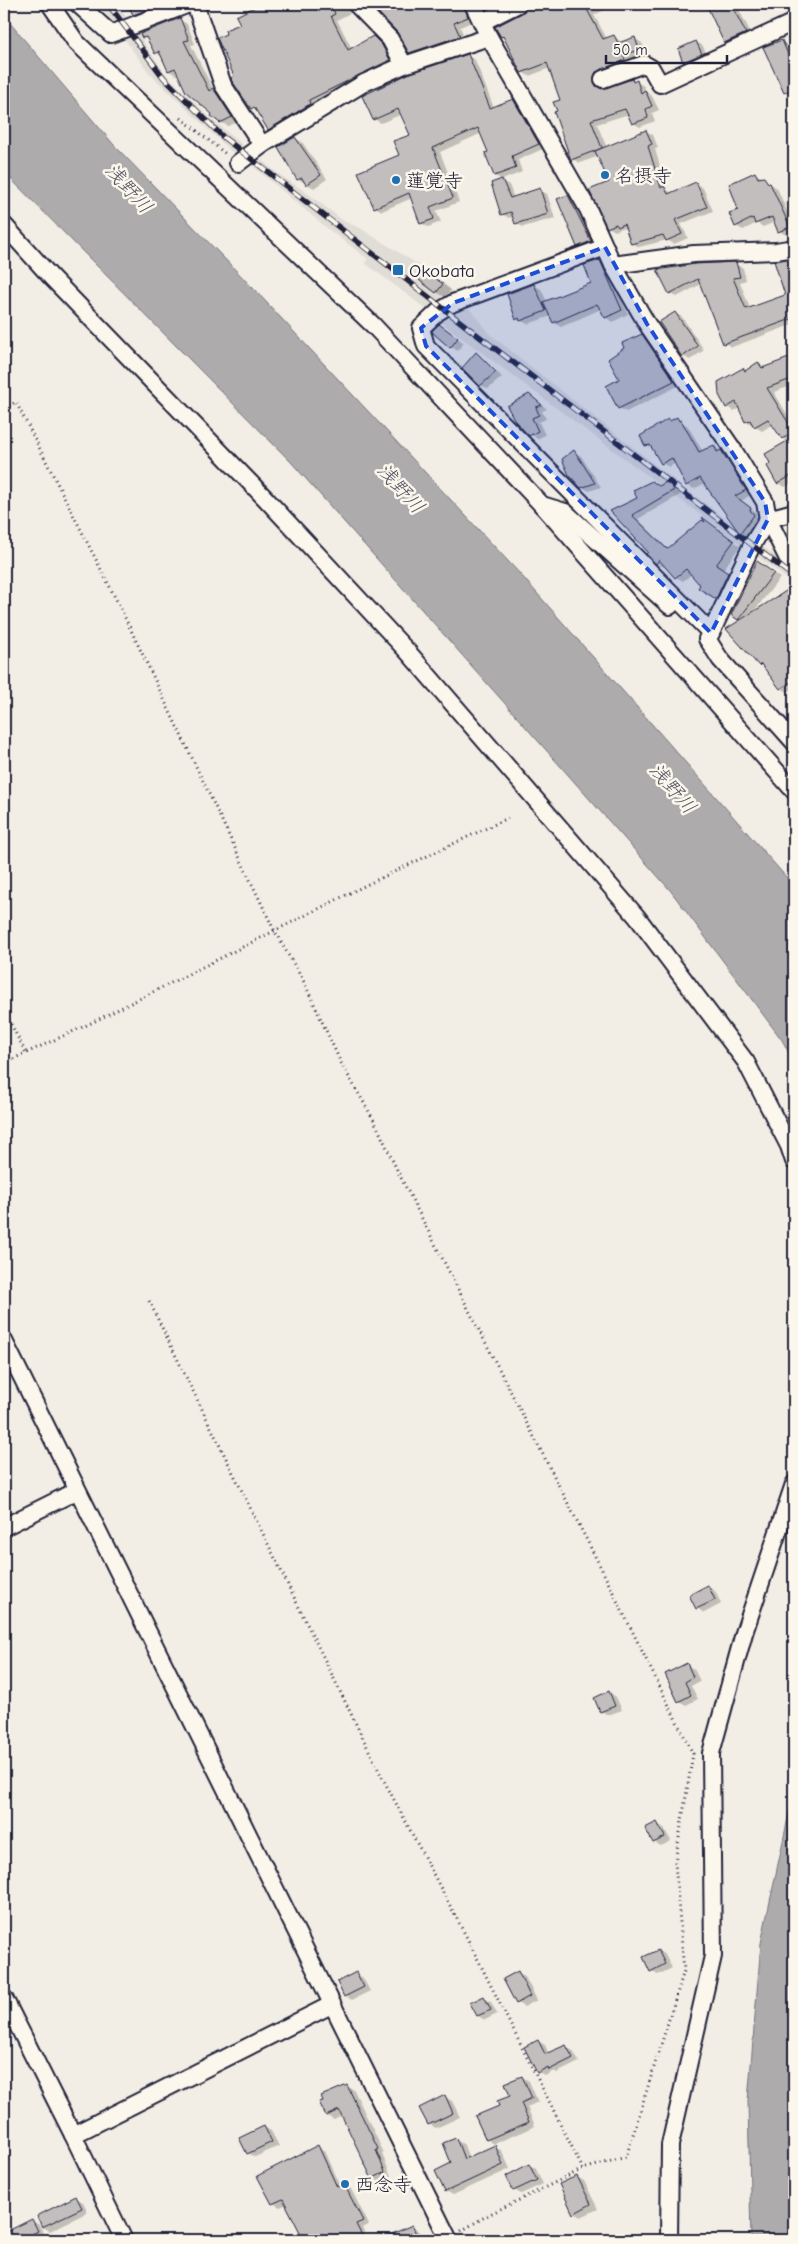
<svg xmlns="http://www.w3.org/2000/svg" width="798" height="2244" font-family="'Comic Neue','Klee One',sans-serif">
	<rect width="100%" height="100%" fill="#f2eee5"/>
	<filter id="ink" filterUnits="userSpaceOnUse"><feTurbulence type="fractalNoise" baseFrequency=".02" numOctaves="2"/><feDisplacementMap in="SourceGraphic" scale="10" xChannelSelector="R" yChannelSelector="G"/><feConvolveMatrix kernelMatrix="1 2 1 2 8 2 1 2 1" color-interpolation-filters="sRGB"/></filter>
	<g filter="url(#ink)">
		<polygon fill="#e0dcd6" points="99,4 117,4 165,73 208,116 256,156 280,175 306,192 345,222 360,228 425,269 459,296 491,335 687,490 794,570 794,584 435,318 430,312 365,263 368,259 328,229 248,162 234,154 150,74"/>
		<g fill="#aeabad" stroke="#76747f">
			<polygon points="4,16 114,145 253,288 521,575 794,886 794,1062 782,1040 670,890 291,462 4,172"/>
			<polygon points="794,1790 794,2240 751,2240 748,2101 761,1943"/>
		</g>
		<g fill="#0003">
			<polygon points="122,4 178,4 141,18 134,14 132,10 123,7"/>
			<polygon points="258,4 349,4 352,12 337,20 352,49 373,37 389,50 396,64 276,133 269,129 258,112 253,109 260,105 251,108 235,77 241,25 237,15 259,6"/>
			<polygon points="371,4 471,4 474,21 460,27 466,40 417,56 410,52 398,31"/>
			<polygon points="529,4 614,4 615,5 594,15 607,39 614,36 622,43 635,39 642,43 646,53 629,59 631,64 600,82 601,88 603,90 632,80 644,86 646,92 652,96 659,110 652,113 655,121 640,127 633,123 629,114 597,124 607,148 646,131 653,135 658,148 655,149 667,190 672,193 696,183 703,188 713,211 681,224 688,238 674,244 667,240 639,247 632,243 627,230 622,228 615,231 608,227 611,182 599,156 580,163 572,159 558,112 562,101 550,68 529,76 522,72 505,38 501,36 527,11"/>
			<polygon points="708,4 736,4 753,37 732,47 725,43"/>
			<polygon points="180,20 187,24 195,44 191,45 213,89 221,94 238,122 228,126 220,122 179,73 176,75 169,71 163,57 156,53 149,41 143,37"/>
			<polygon points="696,42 703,46 708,58 691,65 684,61"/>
			<polygon points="782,42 789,46 794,58 794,95 792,96 785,92"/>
			<polygon points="468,56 475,60 494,108 513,100 520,105 545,148 518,160 522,172 502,180 495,176 487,154 490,152 482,133 440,152 459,202 436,211 441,222 428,227 421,223 412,198 382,211 375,207 412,135 402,114 381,123 374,119"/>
			<polygon points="295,138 302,142 327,179 314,188 298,179"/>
			<polygon points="755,173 777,188 794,227 794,231 786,235 779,231 775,222 763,227 757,223 743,230 736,226 740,210"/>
			<polygon points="502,181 509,185 514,198 540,190 547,194 555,218 523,227 516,223 514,217 509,218 502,214"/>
			<polygon points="568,196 575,201 598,245 585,250 578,246"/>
			<polygon points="794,259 794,324 732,347 724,343 701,284 677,297 670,293 658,270 735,264 743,268 746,280 740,282 750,309 787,296 775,262"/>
			<polygon points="600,261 607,265 628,314 613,322 606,318 601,309 561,327 554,323 551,316 528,324 517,319 534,285 541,289 547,302 593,283"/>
			<polygon points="427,272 451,290 445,297 436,292"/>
			<polygon points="675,313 682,317 704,350 690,360 683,356"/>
			<polygon points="447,330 464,343 457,351 434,331"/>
			<polygon points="642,336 649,340 680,385 626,412 619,408 621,380"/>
			<polygon points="477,354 502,377 488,389 481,385"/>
			<polygon points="794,357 794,385 774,392 794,426 794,482 785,487 778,483 768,466 787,443 773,424 762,431 746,421 740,408 734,411 727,407 743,369 746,371 759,364 766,368"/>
			<polygon points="536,400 547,409 542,411 546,419 539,422 545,435 537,439 516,421"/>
			<polygon points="677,419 688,426 703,452 714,446 729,456 752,494 741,501 757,513 756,515 761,519 747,536 740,533 705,483 694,489 687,485 676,463 669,467 662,463 654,449 646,445"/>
			<polygon points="574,452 581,456 601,487 589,491 582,487"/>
			<polygon points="668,482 675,486 680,495 638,519 668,549 707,525 705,520 740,546 723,570 734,578 723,602 700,588 701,585 692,574 683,581 676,577 665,565 664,567 657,563 650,552 612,511"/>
			<polygon points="764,567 780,578 752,614 794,588 794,688 788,692 780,688 766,668 760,665 742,621 732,614"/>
			<polygon points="708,1587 715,1591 721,1604 704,1613 697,1608"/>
			<polygon points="687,1665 694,1669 700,1681 691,1686 698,1699 686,1705 679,1701"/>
			<polygon points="609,1692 616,1697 622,1710 608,1715 601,1711"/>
			<polygon points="657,1824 664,1828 671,1841 661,1846 654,1842"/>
			<polygon points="658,1951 665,1955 672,1968 658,1975 651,1971"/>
			<polygon points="518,1972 525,1977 537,2000 524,2007 517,2003"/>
			<polygon points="356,1973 363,1978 370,1991 352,2000 345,1996"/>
			<polygon points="484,1998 491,2002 497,2014 485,2020 478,2016"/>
			<polygon points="538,2041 545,2045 549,2054 566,2047 573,2051 579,2062 557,2073 554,2071 545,2076 538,2072"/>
			<polygon points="522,2077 529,2081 538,2102 527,2107 535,2126 494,2144 487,2139 500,2107 512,2096"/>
			<polygon points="346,2086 354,2090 384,2153 382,2154 391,2176 380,2182 373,2178 343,2115 334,2120 327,2116"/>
			<polygon points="445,2097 452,2101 460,2117 436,2128 429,2124"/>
			<polygon points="264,2127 271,2131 279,2146 255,2157 248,2153"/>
			<polygon points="456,2139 463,2143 469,2158 495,2147 502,2151 510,2169 453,2195 446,2191"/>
			<polygon points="318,2147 325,2151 341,2187 344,2185 351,2189 369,2225 362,2228 368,2240 305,2240 287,2204 280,2207 273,2203"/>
			<polygon points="529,2165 536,2169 543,2184 521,2194 514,2190"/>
			<polygon points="577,2177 584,2181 598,2209 581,2217 574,2213"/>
			<polygon points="76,2198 83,2202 88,2212 50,2231 43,2227 38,2217"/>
			<polygon points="32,2221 39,2225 45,2235 34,2240 10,2240 6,2233"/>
			<polygon points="412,2227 419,2231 424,2240 382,2240"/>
			<polygon points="483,2237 489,2240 476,2240"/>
		</g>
		<g fill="#c2bebe" stroke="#22223b">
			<polygon points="128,4 162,4 133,15"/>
			<polygon points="261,4 331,4 335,14 331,16 348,50 373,36 382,45 390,60 309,100 310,104 268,130 254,107 251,109 232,81 231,78 234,76 217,38 226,34 225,30 240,24 236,16"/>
			<polygon points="370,4 463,4 468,17 454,23 460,36 409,53 397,32"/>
			<polygon points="528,4 584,4 603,39 614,35 618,43 635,37 639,50 623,55 625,60 596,72 594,82 596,86 602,89 632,79 633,82 637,80 641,93 645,90 652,106 646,109 648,118 632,124 625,109 591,120 602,148 571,160 554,112 557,111 553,102 560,100 547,63 521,73 503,36 501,37 495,27 522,13"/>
			<polygon points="706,4 731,4 746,33 724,43"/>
			<polygon points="180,18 189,40 184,41 209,91 213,88 232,117 220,123 211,116 212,114 186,92 175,68 168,71 159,51 155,54 146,37 142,38 140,34"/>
			<polygon points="782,40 794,69 794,88 784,93 763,47"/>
			<polygon points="696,41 702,54 683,62 678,49"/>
			<polygon points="468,54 490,108 513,99 539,144 512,156 516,168 494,176 485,153 488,152 478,128 433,148 453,198 430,207 434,219 420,224 409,193 374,208 358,172 399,155 393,141 410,135 398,109 373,120 362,96 408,74"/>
			<polygon points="646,130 652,144 648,146 661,188 664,186 668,194 696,182 707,207 675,220 682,234 666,241 663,235 631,244 624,224 618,227 616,224 607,228 589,190 609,182 595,151"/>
			<polygon points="295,137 321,175 306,185 302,178 297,180 278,147"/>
			<polygon points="755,172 758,178 764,177 768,183 770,183 790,227 778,232 772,217 755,224 753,218 735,227 729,213 738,210 729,184"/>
			<polygon points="502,179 510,198 540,188 548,214 515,224 511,212 501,215 491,183"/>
			<polygon points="568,195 591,241 577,247 557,199"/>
			<polygon points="794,258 794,318 723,344 698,279 669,294 657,270 695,264 736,262 740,277 733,278 746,309 785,295 774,261"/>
			<polygon points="600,260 622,310 605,318 597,304 553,323 543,302 591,283 584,265"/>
			<polygon points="426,271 443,284 436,293 419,280"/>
			<polygon points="534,284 546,311 520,321 519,318 516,320 507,294"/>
			<polygon points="675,312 698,346 682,357 659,322"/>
			<polygon points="439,324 458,338 450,348 433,333 432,331"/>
			<polygon points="642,334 674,381 618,409 606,386 619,379 608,359 624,348 622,343"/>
			<polygon points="476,352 496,372 480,386 462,368"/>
			<polygon points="794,356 794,378 767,388 794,432 782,439 768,419 754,427 750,420 745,422 736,402 726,408 719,395 718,382 743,368 745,371 758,362 762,368"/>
			<polygon points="529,394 542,405 536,407 539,415 532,418 538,431 529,436 515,421 507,406"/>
			<polygon points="677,417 679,421 681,420 699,452 714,445 717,452 721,450 746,490 735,496 751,508 750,510 754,515 740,534 700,478 686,486 672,458 661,464 650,445 645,446 640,436 668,419 670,421"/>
			<polygon points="794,437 794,474 777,484 767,466 770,463 765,454"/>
			<polygon points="574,450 595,483 581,488 569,475 562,459"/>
			<polygon points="652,481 659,486 668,481 674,490 632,515 667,549 702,520 705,522 702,517 734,541 716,565 728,573 716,599 698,588 700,585 686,569 675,578 659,560 656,564 646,554 648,552 610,511 637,498 633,490"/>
			<polygon points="757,561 774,573 738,620 731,615"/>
			<polygon points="794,586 794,680 780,689 761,664 759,666 726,629"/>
			<polygon points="708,1585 715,1600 696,1609 689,1595"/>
			<polygon points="687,1663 693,1677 685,1682 691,1695 678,1702 665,1674"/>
			<polygon points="609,1691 615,1706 600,1712 594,1698"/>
			<polygon points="657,1822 665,1837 653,1843 645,1828"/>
			<polygon points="658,1950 665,1964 650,1972 643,1957"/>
			<polygon points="518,1971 530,1996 516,2004 503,1979"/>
			<polygon points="356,1972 364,1987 344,1997 337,1982"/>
			<polygon points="484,1996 491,2010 477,2016 470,2003"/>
			<polygon points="538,2040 545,2054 566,2045 573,2058 549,2070 548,2067 537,2073 524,2047"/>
			<polygon points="522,2076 532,2098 521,2103 529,2122 486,2140 475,2116 499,2106 497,2101 510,2096 505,2083"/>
			<polygon points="347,2085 378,2149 376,2150 385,2172 372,2179 339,2110 326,2116 319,2102 323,2101 321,2096"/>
			<polygon points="445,2095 453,2113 428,2125 419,2108"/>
			<polygon points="264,2126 272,2142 247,2154 239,2138"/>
			<polygon points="456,2138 464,2159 495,2145 503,2165 445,2192 435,2171 451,2163 443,2143"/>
			<polygon points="318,2145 337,2187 344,2184 363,2221 356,2224 364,2240 304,2240 283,2199 272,2204 257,2176"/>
			<polygon points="529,2164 537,2180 513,2191 506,2176"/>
			<polygon points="577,2176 591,2204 573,2214 559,2184"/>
			<polygon points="76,2196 82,2208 42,2227 37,2216"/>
			<polygon points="32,2219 38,2231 20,2240 4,2240 4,2233"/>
			<polygon points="412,2225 419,2240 379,2240"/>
		</g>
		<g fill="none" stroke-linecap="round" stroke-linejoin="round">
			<defs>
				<g id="minor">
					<polyline points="50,4 76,42 373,325 542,505 794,791"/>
					<polyline points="78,4 111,34 189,4"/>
					<polyline points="195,4 223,85 262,145 364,83 404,65 489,37"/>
					<polyline points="356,4 390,39 404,65"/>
					<polyline points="473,4 489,37 588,209 613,265 647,324 734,451 765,502 768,519 788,559 794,564"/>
					<polyline points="482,22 518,4"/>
					<polyline points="603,79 644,64 651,68 660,84 794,22"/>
					<polyline points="238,163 262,145"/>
					<polyline points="4,225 51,277 265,498 408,652 637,917 746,1062 789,1146 794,1161"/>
					<polyline points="605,247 453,303 438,312 421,328 426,346 711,633"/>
					<polyline points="613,265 694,254 776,251 794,248"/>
					<polyline points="542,505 565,512 670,606"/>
					<polyline points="707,639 711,633 752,545 768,519 794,512"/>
					<polyline points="708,640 720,659 794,742"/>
					<polyline points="4,1341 449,2240"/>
					<polyline points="4,1527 76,1491"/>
					<polyline points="4,1998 73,2135"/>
					<polyline points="124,2240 73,2135 331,2005"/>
					<polyline points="669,2240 670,2145 713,1956 711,1753 744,1633 794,1484"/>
				</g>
			</defs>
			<use href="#minor" stroke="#22223b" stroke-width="20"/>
			<g stroke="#22223b" stroke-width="3" stroke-dasharray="1 4" stroke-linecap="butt">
				<polyline points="181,118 227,155"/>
				<polyline points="4,408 16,402 119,605 275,932 303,980 341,1063 375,1122 398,1172 596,1558 693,1754 675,1862 684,1971 626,2157 583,2169 488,2215 461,2231"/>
				<polyline points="4,1011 26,1053"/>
				<polyline points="4,1063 85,1026 366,885 508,818"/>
				<polyline points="149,1301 381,1775 467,1938 583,2169"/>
			</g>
			<use href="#minor" stroke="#fbf7ec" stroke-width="16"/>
			<defs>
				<polyline id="rail" points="108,4 164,78 223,137 480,337 794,577"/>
			</defs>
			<use href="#rail" stroke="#22223b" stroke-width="5.5"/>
			<use href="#rail" stroke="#fbf7ec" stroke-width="4" stroke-dasharray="11" stroke-linecap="butt"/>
		</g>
	</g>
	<path fill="#1d4ed8" fill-opacity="0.2" stroke="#1d4ed8" stroke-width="4" stroke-dasharray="10 6" stroke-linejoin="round" d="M605 247 647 324 765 502 768 519 711 633 426 346 421 328 453 303Z"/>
	<g fill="#1f6fb2" stroke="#fbf7ec" stroke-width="2">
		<circle cx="605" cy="175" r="5"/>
		<circle cx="396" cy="180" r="5"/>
		<rect x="392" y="264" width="12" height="12" rx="2.5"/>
		<circle cx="345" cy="2184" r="5"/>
	</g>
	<g text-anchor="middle" stroke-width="5" stroke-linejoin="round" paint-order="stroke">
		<g font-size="19" fill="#22223b" stroke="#fbf7ec" text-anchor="start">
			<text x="615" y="182">名摂寺</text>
			<text x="406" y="187">蓮覚寺</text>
			<text x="409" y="277">Okobata</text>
			<text x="355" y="2191">西念寺</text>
		</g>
		<g font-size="20" font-style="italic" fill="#535263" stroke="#fbf7ec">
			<text transform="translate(129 188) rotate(48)" y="7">浅野川</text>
			<text transform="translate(401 488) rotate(48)" y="7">浅野川</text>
			<text transform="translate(673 788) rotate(49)" y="7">浅野川</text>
		</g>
	</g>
	<rect width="798" height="2244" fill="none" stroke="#fbf7ec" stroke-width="20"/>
	<rect x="10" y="10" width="778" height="2224" fill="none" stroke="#22223b" stroke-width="2" filter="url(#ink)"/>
	<path d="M606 55v8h121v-8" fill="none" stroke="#22223b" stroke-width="2.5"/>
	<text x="613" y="55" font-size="15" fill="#22223b" stroke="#fbf7ec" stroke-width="4" paint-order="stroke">50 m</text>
</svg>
